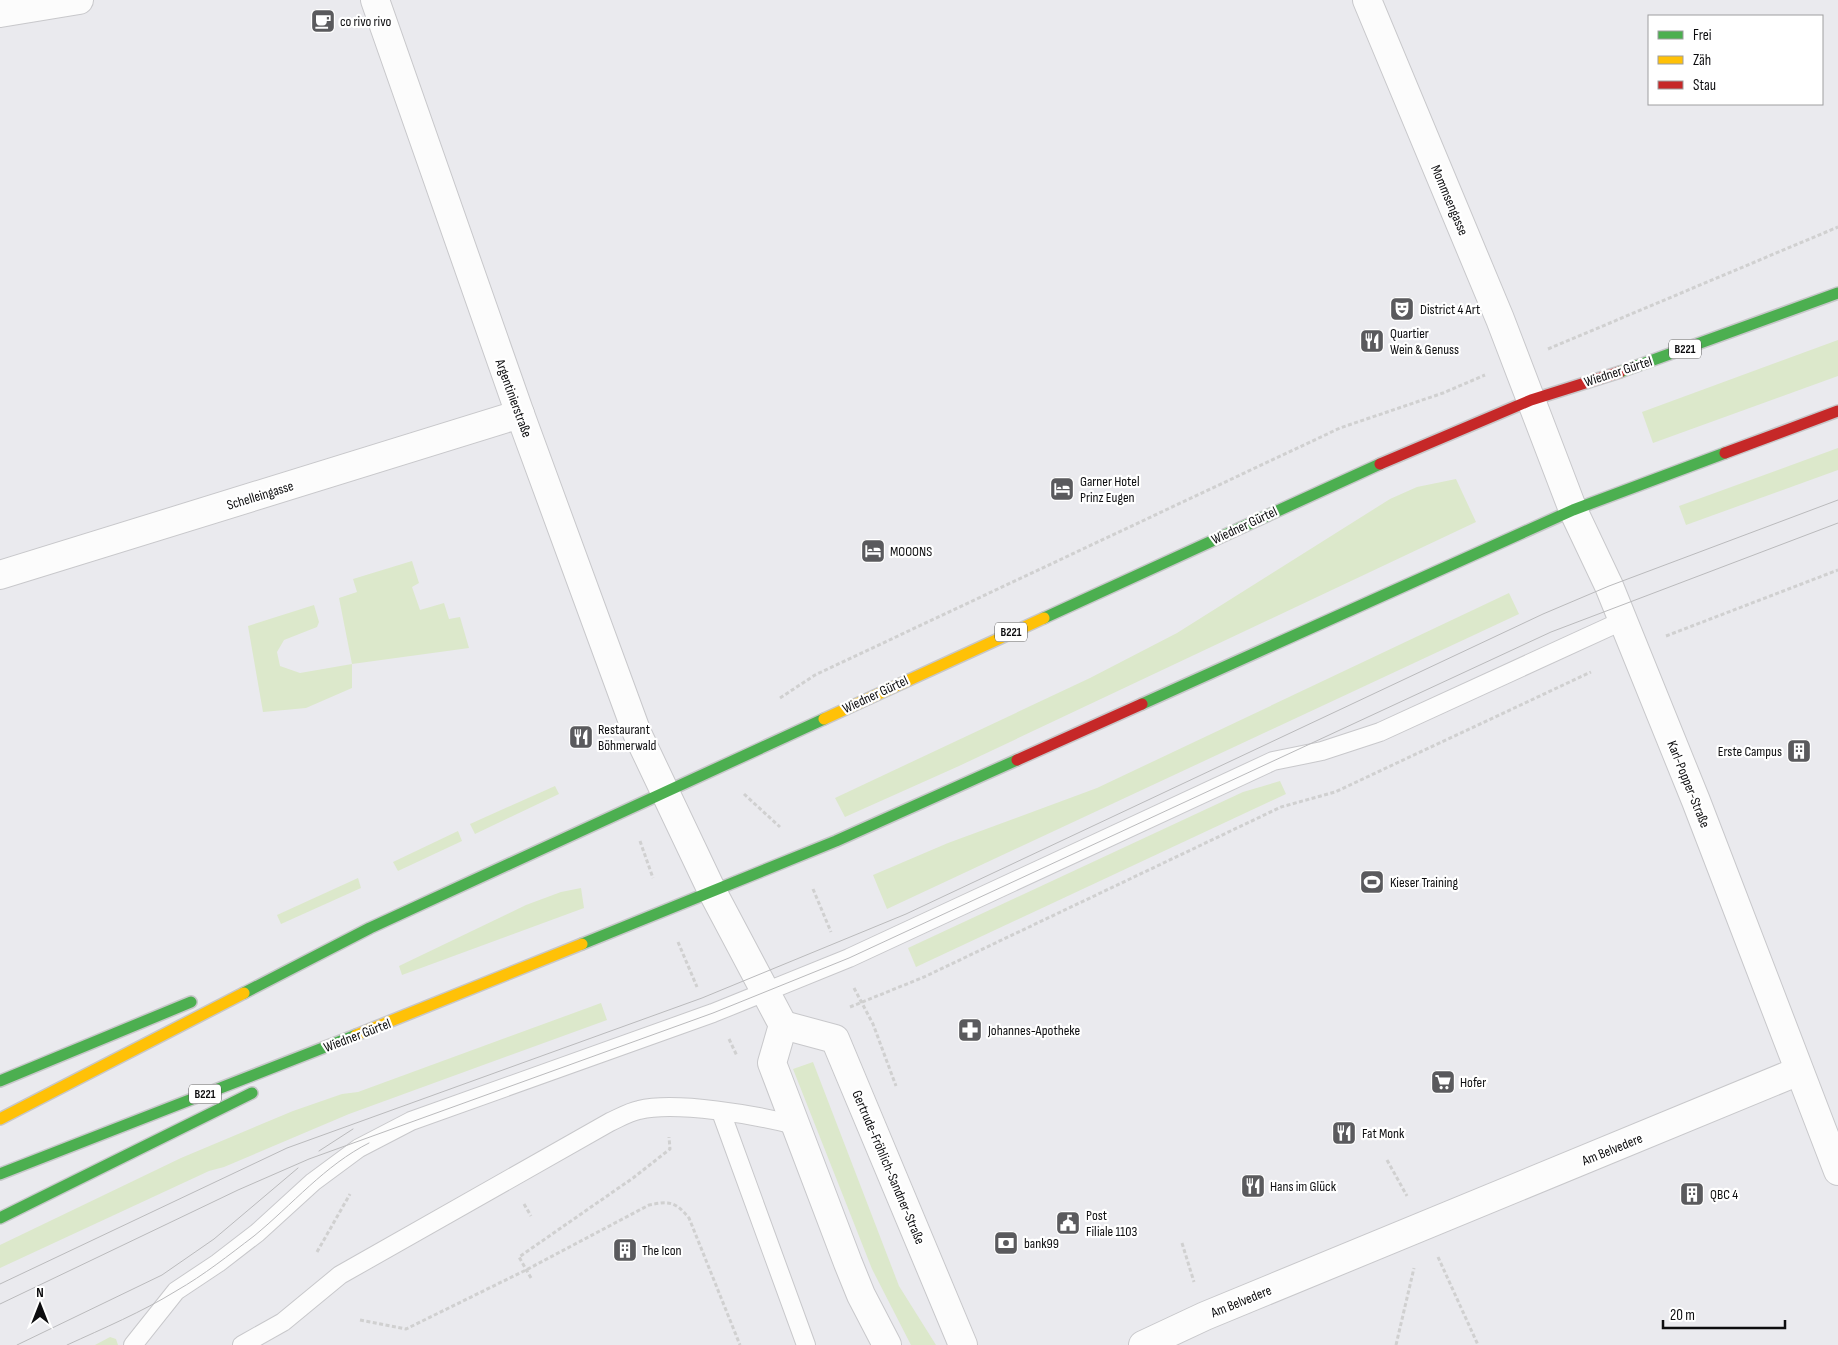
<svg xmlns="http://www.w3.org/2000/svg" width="1838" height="1345" font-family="'Sofia Sans Condensed',sans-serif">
	<rect width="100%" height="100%" fill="#eaeaee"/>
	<g fill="#dce8cb">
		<polygon points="1838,340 1838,376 1653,443 1642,412"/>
		<polygon points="1838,448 1838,470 1686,525 1679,506"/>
		<polygon points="1456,479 1476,522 959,766 845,817 835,798 1090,678 1177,633 1390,499 1417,487"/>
		<polygon points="412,561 419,583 412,587 420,610 444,603 449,619 460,617 469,648 352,664 352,688 306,708 263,712 248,626 314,605 319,622 317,627 284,640 277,652 280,666 300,673 352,664 339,598 357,592 353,579"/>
		<polygon points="1509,593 1519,614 887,909 873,875 948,843 1097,788"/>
		<polygon points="1280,781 1286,794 916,967 908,948 1243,792"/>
		<polygon points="555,786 559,794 475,834 470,824"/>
		<polygon points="458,831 462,841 398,871 393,862"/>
		<polygon points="358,878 361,888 281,924 277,915"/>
		<polygon points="581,888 584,908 402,975 399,966 526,905 561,892"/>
		<polygon points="601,1003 607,1020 349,1114 224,1167 209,1171 0,1268 0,1245 181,1158 293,1111 342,1094 358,1092"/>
		<polygon points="813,1062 899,1286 936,1345 911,1345 872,1269 793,1069"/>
		<polygon points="110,1337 116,1339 118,1345 95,1345"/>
	</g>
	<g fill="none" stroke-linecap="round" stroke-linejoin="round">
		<defs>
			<g id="lane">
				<polyline points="721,1112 806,1345"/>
				<polyline points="133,1345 176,1291 218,1263 257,1233 313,1182 359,1148 411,1121 713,1013 849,958 1273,761 1322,751 1380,732 1622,621"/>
				<path d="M242 1345 283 1322 340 1275 610 1122C619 1118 629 1112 639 1110 676 1101 756 1115 795 1125"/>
			</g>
			<g id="street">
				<polyline points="375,0 520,414 637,733 712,891 783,1025 772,1063 848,1263 861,1295 887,1345"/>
				<polyline points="1367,0 1500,319 1573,510 1609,586 1696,801 1838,1171"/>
				<polyline points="0,13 79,0"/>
				<polyline points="0,575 520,414"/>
				<polyline points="783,1025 835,1039 963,1345"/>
				<polyline points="1143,1345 1205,1316 1799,1071"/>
			</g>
			<g id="fast">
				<polyline points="1620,372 1838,293"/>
				<polyline points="1044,618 1380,464"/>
				<polyline points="1142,704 1573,510 1725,453"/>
				<polyline points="582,944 836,841 1017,760"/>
				<polyline points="244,993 370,928 824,719"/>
				<polyline points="0,1081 191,1002"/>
				<polyline points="0,1174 356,1035"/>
				<polyline points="0,1218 252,1093"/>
			</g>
			<g id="slow">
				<polyline points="824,719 1044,618"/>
				<polyline points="356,1035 582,944"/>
				<polyline points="0,1119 244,993"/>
			</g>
			<g id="jam">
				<polyline points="1725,453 1838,411"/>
				<polyline points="1380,464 1531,400 1620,372"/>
				<polyline points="1017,760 1142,704"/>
			</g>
		</defs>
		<use href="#lane" stroke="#c8c8cb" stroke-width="20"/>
		<use href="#street" stroke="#c8c8cb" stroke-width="30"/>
		<use href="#fast" stroke="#c7c7c9" stroke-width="14"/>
		<use href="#slow" stroke="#c7c7c9" stroke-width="14"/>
		<use href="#jam" stroke="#c7c7c9" stroke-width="14"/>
		<g stroke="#d0d0d0" stroke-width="3" stroke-dasharray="4 2.5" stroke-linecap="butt">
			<polyline points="1548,349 1838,227"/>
			<polyline points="1666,636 1838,570"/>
			<polyline points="780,698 815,675 1340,428 1443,393 1485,375"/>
			<polyline points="744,794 780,827"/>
			<polyline points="640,841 653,878"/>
			<polyline points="813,889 831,932"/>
			<polyline points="678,942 697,987"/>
			<polyline points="854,988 873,1024 896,1086"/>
			<polyline points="850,1007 924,977 1281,807 1335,792 1591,672"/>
			<polyline points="729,1039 737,1056"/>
			<polyline points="1387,1160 1407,1196"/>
			<polyline points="524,1204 531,1216"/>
			<polyline points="1182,1243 1194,1282"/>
			<polyline points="317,1252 350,1194"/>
			<polyline points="1438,1257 1478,1345"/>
			<polyline points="531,1278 519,1257 633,1178 670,1149 669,1137"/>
			<path d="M360 1320 406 1329 526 1270 649 1205C669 1201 675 1201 689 1218L740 1345"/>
			<polyline points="1396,1345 1414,1268"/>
		</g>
		<use href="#lane" stroke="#fcfcfc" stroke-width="18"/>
		<use href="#street" stroke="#fcfcfc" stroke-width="28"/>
		<use href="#fast" stroke="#4caf50" stroke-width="11"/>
		<use href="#slow" stroke="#ffc107" stroke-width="11"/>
		<use href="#jam" stroke="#c62828" stroke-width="11"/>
		<g stroke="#bababc" stroke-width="1">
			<polyline points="319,1151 353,1129"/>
			<polyline points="0,1284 287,1148 702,998 906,914 1543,614 1609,586 1838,500"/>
			<polyline points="0,1304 238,1190 309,1159 713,1013 849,958 1551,632 1838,523"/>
			<polyline points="17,1345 162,1275 214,1239 298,1168"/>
			<path d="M67 1345C104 1328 142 1312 176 1291 204 1275 229 1255 254 1236 292 1205 325 1165 369 1143"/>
		</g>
	</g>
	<defs>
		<symbol id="cafe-square" viewBox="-11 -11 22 22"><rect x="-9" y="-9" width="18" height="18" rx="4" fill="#5a5a5d" stroke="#fff"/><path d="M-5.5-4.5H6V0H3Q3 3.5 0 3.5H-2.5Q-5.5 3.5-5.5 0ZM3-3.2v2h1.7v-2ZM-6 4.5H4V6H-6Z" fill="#fff"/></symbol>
		<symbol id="theatre-square" viewBox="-11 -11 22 22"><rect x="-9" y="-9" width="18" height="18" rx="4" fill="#5a5a5d" stroke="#fff"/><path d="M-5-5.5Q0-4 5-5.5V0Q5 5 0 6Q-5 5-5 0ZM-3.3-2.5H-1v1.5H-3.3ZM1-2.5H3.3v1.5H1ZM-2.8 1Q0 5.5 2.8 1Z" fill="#fff"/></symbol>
		<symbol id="restaurant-square" viewBox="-11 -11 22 22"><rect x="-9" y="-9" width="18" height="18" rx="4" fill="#5a5a5d" stroke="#fff"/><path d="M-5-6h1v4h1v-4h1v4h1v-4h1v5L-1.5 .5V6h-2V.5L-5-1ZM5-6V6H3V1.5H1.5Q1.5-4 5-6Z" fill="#fff"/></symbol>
		<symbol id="hotel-square" viewBox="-11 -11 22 22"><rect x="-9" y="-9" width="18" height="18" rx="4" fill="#5a5a5d" stroke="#fff"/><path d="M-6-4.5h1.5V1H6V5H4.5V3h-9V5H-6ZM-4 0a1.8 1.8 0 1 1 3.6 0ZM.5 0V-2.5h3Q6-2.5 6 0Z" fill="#fff"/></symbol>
		<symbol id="building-square" viewBox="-11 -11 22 22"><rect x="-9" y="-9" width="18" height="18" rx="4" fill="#5a5a5d" stroke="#fff"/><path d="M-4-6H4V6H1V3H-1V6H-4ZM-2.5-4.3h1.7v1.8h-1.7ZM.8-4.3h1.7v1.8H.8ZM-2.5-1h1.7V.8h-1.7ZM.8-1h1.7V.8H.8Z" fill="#fff"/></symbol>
		<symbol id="stadium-square" viewBox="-11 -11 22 22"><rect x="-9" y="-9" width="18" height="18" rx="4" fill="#5a5a5d" stroke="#fff"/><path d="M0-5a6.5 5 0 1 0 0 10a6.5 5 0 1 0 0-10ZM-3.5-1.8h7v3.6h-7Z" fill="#fff"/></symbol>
		<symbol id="pharmacy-square" viewBox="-11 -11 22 22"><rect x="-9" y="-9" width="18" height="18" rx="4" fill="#5a5a5d" stroke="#fff"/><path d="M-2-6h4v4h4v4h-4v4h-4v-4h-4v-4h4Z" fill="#fff"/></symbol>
		<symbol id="supermarket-square" viewBox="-11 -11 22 22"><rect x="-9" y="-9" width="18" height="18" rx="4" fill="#5a5a5d" stroke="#fff"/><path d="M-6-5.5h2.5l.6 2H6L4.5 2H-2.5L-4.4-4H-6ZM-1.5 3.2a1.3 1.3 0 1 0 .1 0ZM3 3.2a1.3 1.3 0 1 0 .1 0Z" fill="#fff"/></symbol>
		<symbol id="civic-square" viewBox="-11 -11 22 22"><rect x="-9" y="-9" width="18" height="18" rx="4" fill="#5a5a5d" stroke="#fff"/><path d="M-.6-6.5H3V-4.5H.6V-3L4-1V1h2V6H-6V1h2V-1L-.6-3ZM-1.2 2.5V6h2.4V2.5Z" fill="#fff"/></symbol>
		<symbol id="bank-square" viewBox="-11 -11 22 22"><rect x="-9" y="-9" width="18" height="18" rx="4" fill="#5a5a5d" stroke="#fff"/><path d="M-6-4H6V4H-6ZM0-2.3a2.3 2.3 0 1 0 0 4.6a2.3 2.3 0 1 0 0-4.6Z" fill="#fff"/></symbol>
	</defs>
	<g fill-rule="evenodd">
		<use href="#cafe-square" x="309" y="7" width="28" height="28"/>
		<use href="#theatre-square" x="1388" y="295" width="28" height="28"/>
		<use href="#restaurant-square" x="1358" y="327" width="28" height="28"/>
		<use href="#hotel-square" x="1048" y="475" width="28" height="28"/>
		<use href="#hotel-square" x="859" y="537" width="28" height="28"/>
		<use href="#restaurant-square" x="567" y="723" width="28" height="28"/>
		<use href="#building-square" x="1785" y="737" width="28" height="28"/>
		<use href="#stadium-square" x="1358" y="868" width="28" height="28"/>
		<use href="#pharmacy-square" x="956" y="1016" width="28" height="28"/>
		<use href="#supermarket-square" x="1429" y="1068" width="28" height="28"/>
		<use href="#restaurant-square" x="1330" y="1119" width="28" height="28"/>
		<use href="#restaurant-square" x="1239" y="1172" width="28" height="28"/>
		<use href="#building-square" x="1678" y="1180" width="28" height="28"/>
		<use href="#civic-square" x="1054" y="1209" width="28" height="28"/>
		<use href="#bank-square" x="992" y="1229" width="28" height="28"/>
		<use href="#building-square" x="611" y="1236" width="28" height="28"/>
	</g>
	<g text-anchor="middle" stroke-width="4.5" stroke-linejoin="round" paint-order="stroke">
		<g fill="#fff" stroke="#565657" stroke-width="1">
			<rect x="1669" y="339.5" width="32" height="19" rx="4"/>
			<rect x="995" y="622.5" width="32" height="19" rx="4"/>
			<rect x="189" y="1084.5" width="32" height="19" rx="4"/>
		</g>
		<g font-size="12" font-weight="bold" fill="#0d0d0f">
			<text x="1685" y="353">B221</text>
			<text x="1011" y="636">B221</text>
			<text x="205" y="1098">B221</text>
		</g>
		<g font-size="14" fill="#0d0d0f" stroke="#fff" text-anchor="start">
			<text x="340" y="26">co rivo rivo</text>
			<text x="1420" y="314">District 4 Art</text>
			<text x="1390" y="338">Quartier<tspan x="1390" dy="16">Wein &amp; Genuss</tspan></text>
			<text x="1080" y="486">Garner Hotel<tspan x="1080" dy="16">Prinz Eugen</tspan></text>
			<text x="890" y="556">MOOONS</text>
			<text x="598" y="734">Restaurant<tspan x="598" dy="16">Böhmerwald</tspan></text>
			<text x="1782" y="756" text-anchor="end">Erste Campus</text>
			<text x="1390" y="887">Kieser Training</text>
			<text x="988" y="1035">Johannes-Apotheke</text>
			<text x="1460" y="1087">Hofer</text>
			<text x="1362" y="1138">Fat Monk</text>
			<text x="1270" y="1191">Hans im Glück</text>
			<text x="1710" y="1199">QBC 4</text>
			<text x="1086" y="1220">Post<tspan x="1086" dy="16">Filiale 1103</tspan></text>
			<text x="1024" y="1248">bank99</text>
			<text x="642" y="1255">The Icon</text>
		</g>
		<g font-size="14" fill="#0d0d0f" stroke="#fff">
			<text transform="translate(1450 200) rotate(67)" y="5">Mommsengasse</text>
			<text transform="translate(1618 371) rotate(-18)" y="5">Wiedner Gürtel</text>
			<text transform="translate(514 398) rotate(70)" y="5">Argentinierstraße</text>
			<text transform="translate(260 495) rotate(-17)" y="5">Schelleingasse</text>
			<text transform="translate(1244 525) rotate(-25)" y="5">Wiedner Gürtel</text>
			<text transform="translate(875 694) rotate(-25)" y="5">Wiedner Gürtel</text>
			<text transform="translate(1689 784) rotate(68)" y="5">Karl-Popper-Straße</text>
			<text transform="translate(357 1035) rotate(-21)" y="5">Wiedner Gürtel</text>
			<text transform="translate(1612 1149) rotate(-22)" y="5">Am Belvedere</text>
			<text transform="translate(889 1167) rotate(67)" y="5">Gertrude-Fröhlich-Sandner-Straße</text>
			<text transform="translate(1241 1301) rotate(-22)" y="5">Am Belvedere</text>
		</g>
	</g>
	<rect x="1648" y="15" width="175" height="90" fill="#ffffff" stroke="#9e9e9f"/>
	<rect x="1658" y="31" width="25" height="8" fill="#4caf50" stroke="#9e9e9f"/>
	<text x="1693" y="40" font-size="15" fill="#0d0d0f">Frei</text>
	<rect x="1658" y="56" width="25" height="8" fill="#ffc107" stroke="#9e9e9f"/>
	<text x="1693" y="65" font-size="15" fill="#0d0d0f">Zäh</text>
	<rect x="1658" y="81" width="25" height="8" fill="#c62828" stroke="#9e9e9f"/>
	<text x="1693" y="90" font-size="15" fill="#0d0d0f">Stau</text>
	<g transform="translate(40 1305)" stroke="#ffffff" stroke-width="4" paint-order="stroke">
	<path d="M0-4L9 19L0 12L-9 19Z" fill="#0d0d0f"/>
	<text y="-8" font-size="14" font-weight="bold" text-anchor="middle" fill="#0d0d0f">N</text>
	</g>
	<path d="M1663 1320v8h122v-8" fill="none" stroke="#0d0d0f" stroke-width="2.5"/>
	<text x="1670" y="1320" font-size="15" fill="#0d0d0f" stroke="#ffffff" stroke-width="4" paint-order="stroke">20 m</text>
</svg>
